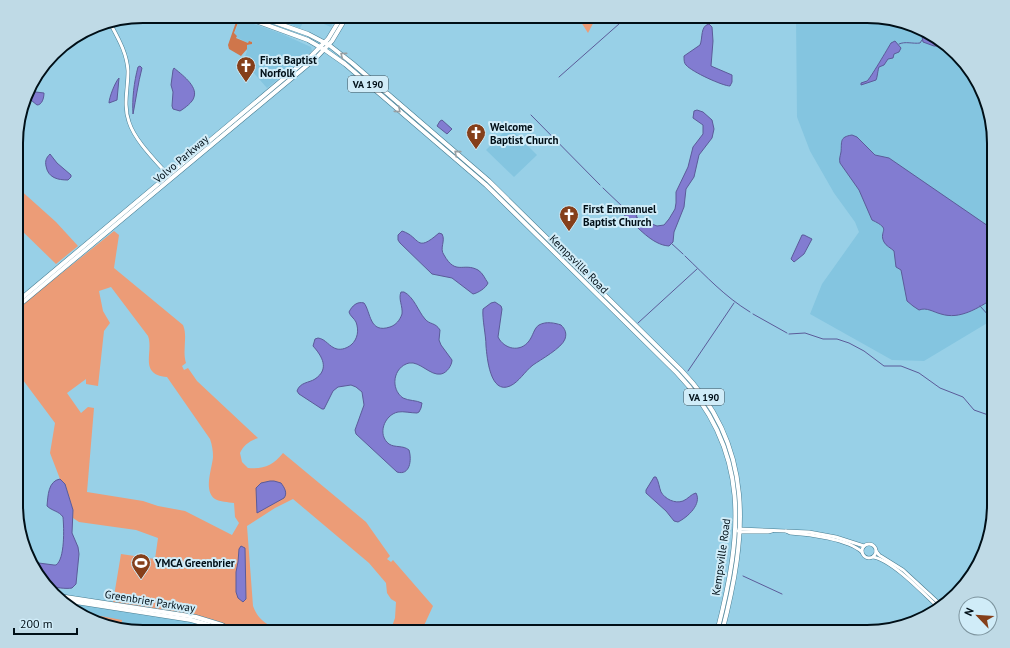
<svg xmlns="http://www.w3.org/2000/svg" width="1010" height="648" font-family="'PT Sans',sans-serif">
	<rect width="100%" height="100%" fill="#98d0e7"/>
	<g fill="#84c5e0">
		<polygon points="269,16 307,16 300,28"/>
		<polygon points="313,16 336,16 331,27 319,22 319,18"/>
		<polygon points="796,16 867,16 907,23 938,38 977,80 994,135 994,319 924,361 892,360 810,314 822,284 859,232 855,222 834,193 810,151 797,117"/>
		<polygon points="240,19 282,34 311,47 312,51 267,88 246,64 247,63 244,59 247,51 246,50 247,45 252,44 252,42 250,41 248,43 236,37 237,36 234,34"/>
		<polygon points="509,127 537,155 514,177 486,150"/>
		<polygon points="66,602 142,615 183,620 202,624 206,632 143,632 103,625 72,610 66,604"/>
	</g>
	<g fill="#ec9c77" fill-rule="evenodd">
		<polygon points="573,16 597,16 588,33 581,22"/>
		<polygon points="17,187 56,222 78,246 56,264 17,226"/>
		<path d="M114 231 119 235 114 268 183 325C188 337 182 350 186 363L182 366 184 370 188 368 197 381 258 438C249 441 243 446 240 453L242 462 248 468C265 469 272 466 283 453L366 522 390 556 387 559 391 562 393 560 433 606 421 632H390L395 618 396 602 391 599 387 593 386 583 369 563 293 499 275 508 247 526 253 606C260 624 270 625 286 632H240L214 620 193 614 113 602 121 554 155 559 158 538 136 530 79 522 73 518V510L65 484 60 479 50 453 55 423 17 372V309ZM111 287 148 336C154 352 138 374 167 377L210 439C212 445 213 450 213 457 212 469 203 491 215 499 220 502 228 502 234 503L235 517 239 523 232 535 185 511 158 506 143 501 87 492 94 408 88 407 81 413 67 393 86 379V384L98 386 104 331 110 323 103 311 99 291Z"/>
		<polygon points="79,612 122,620 121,628 103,625 79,614"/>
	</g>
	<polygon fill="#cf764b" points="237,19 239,20 234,33 237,36 236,38 248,43 249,41 252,42 252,44 247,45 247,49 241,56 229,49 228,45"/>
	<g fill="#827cd1" stroke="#5b5b99">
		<polygon points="908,23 938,38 940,40 938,46 934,46 923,42 921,31 912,27"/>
		<path d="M709 24 712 27 713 41 711 66 732 75V82L730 86C723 86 692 72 686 65 684 63 684 60 684 56L700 45C703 38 700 26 709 24Z"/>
		<path d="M895 41 901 48 899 52 894 54 893 58 888 59 884 65 879 67C878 69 877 79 876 80L861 85V83C863 82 865 82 867 81 870 79 888 48 891 43Z"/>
		<path d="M140 66 142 68C138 83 136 99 133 114 132 99 134 82 138 67Z"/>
		<path d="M174 68C181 74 198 86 194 97 193 102 185 108 180 111L173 109 172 106 173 92 171 85 173 70Z"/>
		<path d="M119 78 117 100 109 103C109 98 115 82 119 78Z"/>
		<path d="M28 91 44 93C44 98 42 105 37 105L26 96Z"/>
		<path d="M697 110 703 112 712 120 714 129 712 138 699 155 694 177 686 189 684 207 674 232 673 242 669 246C652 245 638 227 625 216L622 210 628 206 636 212 637 218 657 226 664 225 669 219 675 209 676 203V192L688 167 693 147 703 134V125L693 118 694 111Z"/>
		<polygon points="442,120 452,129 447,134 437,126 440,121"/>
		<path d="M852 135 857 137 875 155 889 158 991 228 994 232V298C978 308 960 320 941 314 933 312 927 307 919 310L913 306 907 301 901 270 896 267 894 251C891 248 886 246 884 242 878 230 893 230 872 220L859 190 840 163C839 159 840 157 841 152 842 142 839 137 852 135Z"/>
		<path d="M50 154 57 163 71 175V177L68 180C58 180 48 178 46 166 45 161 46 158 50 154Z"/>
		<path d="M402 231C421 237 415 254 439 233L442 234C446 241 439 248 444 255 456 276 463 262 478 270 483 273 485 279 488 283 486 288 478 293 473 294L452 278 432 274 400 243 398 240V235Z"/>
		<polygon points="802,235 804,235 812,239 804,254 794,262 791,259"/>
		<path d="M401 292H404C414 297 418 311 425 319 430 325 435 322 440 330L439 340 441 345 452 360C452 365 447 373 441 374 430 376 420 361 409 363 393 367 390 389 403 398 409 401 416 400 422 403L421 408 419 412 417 413C411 413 403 411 398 412 384 415 377 435 389 444 395 448 403 445 409 450 412 460 410 476 397 472L356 434 355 430 364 405 362 392 356 387 351 385 338 387 333 391 324 409H322L299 394 297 391C300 382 309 383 315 379 330 369 322 356 313 346L315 339 318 338C326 339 329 347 337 349 342 350 347 348 351 345 358 339 359 330 356 322 354 318 350 316 349 312 352 306 357 301 364 303 371 312 369 334 390 327 396 325 400 320 402 314 403 306 398 299 401 292Z"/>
		<path d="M495 302 501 306 502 309 498 337C504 349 520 353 529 341 533 336 534 328 539 325 546 321 555 323 561 325 565 329 567 333 565 339 562 348 540 360 533 365 525 371 519 382 510 386 490 395 487 357 486 346 486 335 482 319 483 309L491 303Z"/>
		<path d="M654 477H656C659 482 659 487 661 492 665 499 675 504 683 501 688 499 691 494 696 493 702 504 688 517 678 522L674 521 666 511 646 493V490Z"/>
		<path d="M60 479 65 484 73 510 72 533 78 547 79 554 76 584 72 588C67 589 54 588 49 585 43 582 33 569 31 562L54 565H56C65 559 64 528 63 517 59 511 52 511 47 506 48 496 48 481 60 479Z"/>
		<path d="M270 481H274L281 483C284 487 288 493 284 498L257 513 256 488 261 483Z"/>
		<polygon points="241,546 245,548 246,599 243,602 238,598 236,592 236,572 238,562 239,549"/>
	</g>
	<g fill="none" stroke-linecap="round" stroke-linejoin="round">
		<g stroke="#5b5b99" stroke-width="1">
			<path d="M899 44C905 41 913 44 920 43L922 40"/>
			<polyline points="559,77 628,16"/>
			<polyline points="531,115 600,185"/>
			<polyline points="603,188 624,208"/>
			<polyline points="636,217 642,221"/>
			<polyline points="671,243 683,254"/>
			<path d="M685 256C707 277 724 296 750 312"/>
			<polyline points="980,306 990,317"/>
			<polyline points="753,314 787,333"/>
			<polyline points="992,319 994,321"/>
			<polyline points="638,323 697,269"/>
			<polyline points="789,334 805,333 823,339 837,339 849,343 864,351 884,366 901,366 919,373 940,388 963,397 974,410 994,417"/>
			<polyline points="688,371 734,303"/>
			<polyline points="991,415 994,409"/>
			<polyline points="743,576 782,594"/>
		</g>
		<defs>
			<g id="minor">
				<path d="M110 23C118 38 127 53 128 71 128 89 123 105 129 122 135 141 156 161 169 176"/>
				<polyline points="739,529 809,532 836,537 864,546"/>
				<polyline points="738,531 740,532 768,532 772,531"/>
				<path d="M786 531 790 533C808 534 848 539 862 552"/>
				<circle cx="869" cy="551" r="7"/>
				<polyline points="876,551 879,555 903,570 941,605"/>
				<path d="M873 557C892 560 924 594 938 607"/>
			</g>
			<g id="major">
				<path d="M242 16 308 40 325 50 345 64 486 185 677 373C752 451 742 535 717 632"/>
				<path d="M257 16 308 34 329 45 352 63 489 181 681 370C756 447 747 536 722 632"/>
				<polyline points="17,302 312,55 328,39 342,16"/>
				<polyline points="17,307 316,58 332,41 347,16"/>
				<polyline points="59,596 196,617 222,625 235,632"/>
				<polyline points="63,600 191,620 209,625 226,632"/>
			</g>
		</defs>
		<use href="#minor" stroke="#467c91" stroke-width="4"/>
		<use href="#major" stroke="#467c91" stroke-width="5"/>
		<use href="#minor" stroke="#fff" stroke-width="3"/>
		<use href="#major" stroke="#fff" stroke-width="4"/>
	</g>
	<defs><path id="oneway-chevron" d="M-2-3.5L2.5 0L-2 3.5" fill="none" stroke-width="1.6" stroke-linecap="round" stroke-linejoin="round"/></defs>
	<g stroke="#999fa2">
		<use href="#oneway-chevron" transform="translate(343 55) rotate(-143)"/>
		<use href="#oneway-chevron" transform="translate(398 110) rotate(40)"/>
		<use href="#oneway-chevron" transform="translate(457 153) rotate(-139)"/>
	</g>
	<defs>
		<symbol id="church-pin" viewBox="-11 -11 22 30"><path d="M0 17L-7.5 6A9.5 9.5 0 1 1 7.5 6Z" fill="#853f1a" stroke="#d0ecf8"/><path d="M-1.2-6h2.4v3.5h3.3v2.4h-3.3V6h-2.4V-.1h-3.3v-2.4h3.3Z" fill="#fff"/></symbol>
		<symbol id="stadium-pin" viewBox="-11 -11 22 30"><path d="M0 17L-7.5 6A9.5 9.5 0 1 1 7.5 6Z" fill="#853f1a" stroke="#d0ecf8"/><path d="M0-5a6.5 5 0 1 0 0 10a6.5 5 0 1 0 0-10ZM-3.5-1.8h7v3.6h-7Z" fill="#fff"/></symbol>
	</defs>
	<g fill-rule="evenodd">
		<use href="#church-pin" x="235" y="55" width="22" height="30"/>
		<use href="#church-pin" x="465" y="122" width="22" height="30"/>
		<use href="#church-pin" x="558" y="204" width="22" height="30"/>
		<use href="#stadium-pin" x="130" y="552" width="22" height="30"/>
	</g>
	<g text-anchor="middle" stroke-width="4" stroke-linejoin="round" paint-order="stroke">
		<g fill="#d0ecf8" stroke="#3e515a" stroke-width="1">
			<rect x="348" y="76" width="40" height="16" rx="3"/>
			<rect x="684" y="389" width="40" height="16" rx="3"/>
		</g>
		<g font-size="10" font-weight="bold" fill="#000f17">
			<text x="368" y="88">VA 190</text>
			<text x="704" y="401">VA 190</text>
		</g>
		<g font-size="11" font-weight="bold" fill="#000f17" stroke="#d0ecf8" text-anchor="start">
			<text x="260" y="64">First Baptist<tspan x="260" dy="13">Norfolk</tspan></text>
			<text x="490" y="131">Welcome<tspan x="490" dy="13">Baptist Church</tspan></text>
			<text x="583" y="213">First Emmanuel<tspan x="583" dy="13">Baptist Church</tspan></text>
			<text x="155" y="567">YMCA Greenbrier</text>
		</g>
		<g font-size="11" fill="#000f17" stroke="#d0ecf8">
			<text transform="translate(181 159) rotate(-40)" y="4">Volvo Parkway</text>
			<text transform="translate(579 264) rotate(45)" y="4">Kempsville Road</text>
			<text transform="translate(721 557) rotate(-82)" y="4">Kempsville Road</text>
			<text transform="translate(150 601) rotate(9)" y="4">Greenbrier Parkway</text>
		</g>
	</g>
	<path d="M0 0H1010V648H0ZM143 23H867A120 120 0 0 1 987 143V505A120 120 0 0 1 867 625H143A120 120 0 0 1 23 505V143A120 120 0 0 1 143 23Z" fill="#bfdae6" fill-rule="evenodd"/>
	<path fill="none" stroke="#000f17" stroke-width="2" d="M143 23H867A120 120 0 0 1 987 143V505A120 120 0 0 1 867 625H143A120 120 0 0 1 23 505V143A120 120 0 0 1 143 23Z"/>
	<g transform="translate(978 616) rotate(295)"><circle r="19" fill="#d0ecf8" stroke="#7d949e"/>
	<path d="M0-3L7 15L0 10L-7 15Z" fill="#853f1a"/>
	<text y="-6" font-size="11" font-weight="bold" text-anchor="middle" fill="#000f17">N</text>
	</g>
	<path d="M14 628v6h63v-6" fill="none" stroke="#000f17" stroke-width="2"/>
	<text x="20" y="628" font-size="12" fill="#000f17" stroke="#d0ecf8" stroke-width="3" paint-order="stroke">200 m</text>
</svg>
